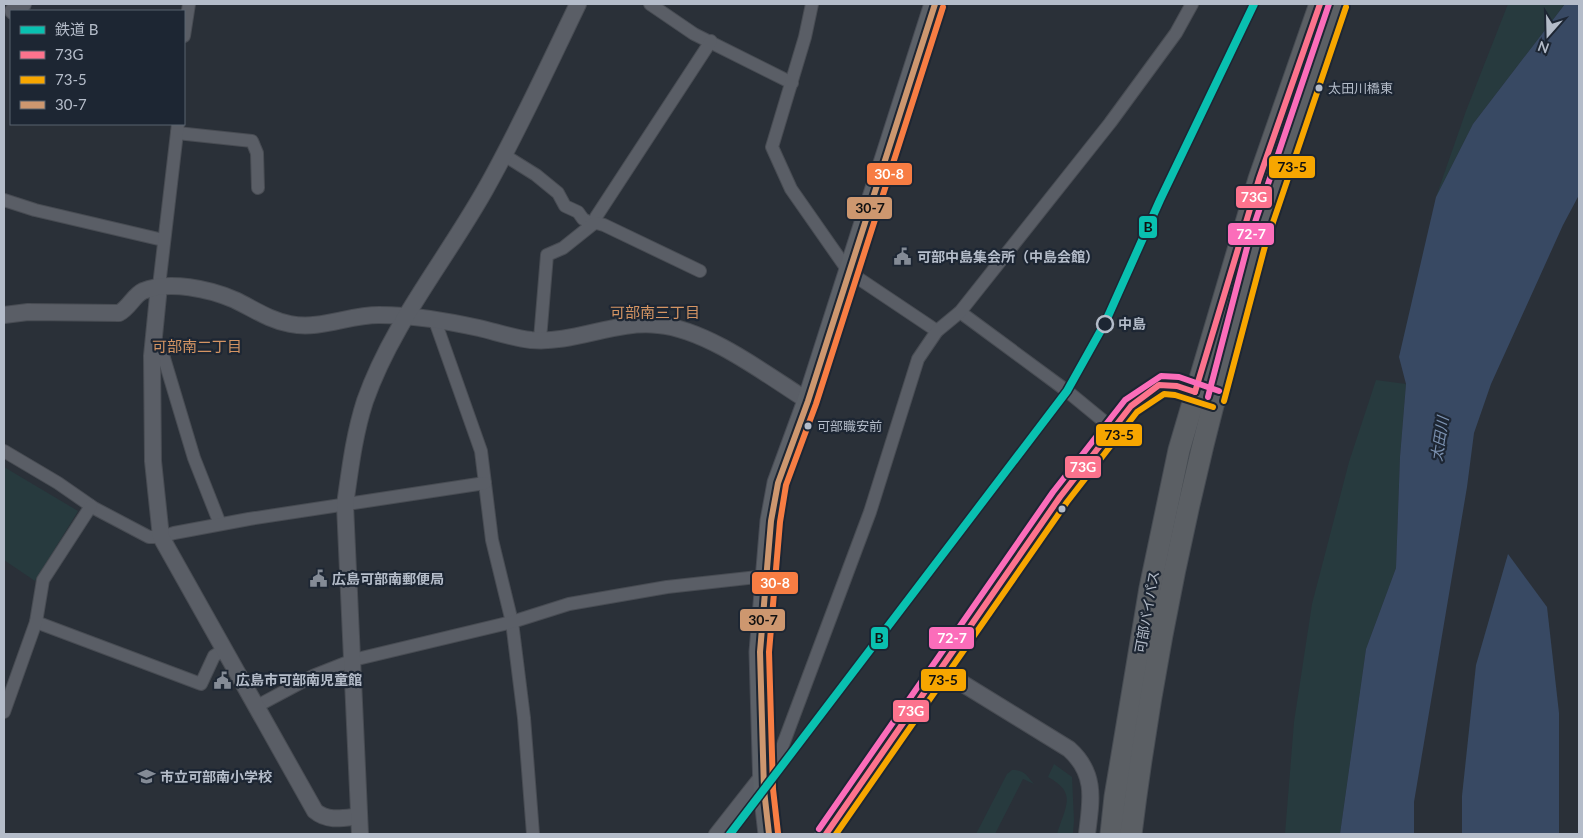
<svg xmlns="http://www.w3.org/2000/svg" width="1583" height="838" font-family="Lato,'Noto Sans JP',sans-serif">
	<rect width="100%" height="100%" fill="#2a3038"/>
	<g fill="#273a3e">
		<polygon points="1508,4 1565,4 1473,124 1436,197 1466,111"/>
		<polygon points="1376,380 1406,384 1400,457 1396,568 1366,649 1340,834 1285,834 1294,722 1312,604 1349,462"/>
		<polygon points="4,467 78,511 35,581 4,560"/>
		<path d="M1054 764 1072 777 1074 820 1073 834H1057C1065 807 1078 793 1048 777Z"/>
		<path d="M1012 770C1025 770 1026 775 1034 784L1023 779 995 834H976L1007 774Z"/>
	</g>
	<g fill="#384963">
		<polygon points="1565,4 1579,4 1579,195 1563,225 1491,384 1474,433 1467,487 1414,802 1414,834 1340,834 1366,649 1396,568 1400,457 1406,384 1399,357 1436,197 1473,124"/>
		<polygon points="1508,554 1547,607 1559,713 1559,834 1462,834 1462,796 1476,665"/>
	</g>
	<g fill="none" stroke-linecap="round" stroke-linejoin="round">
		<defs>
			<g id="minor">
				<polyline points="650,4 694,34 792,83"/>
				<polyline points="812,4 805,37 772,147 791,189 849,272 937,331"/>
				<polyline points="184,36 189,4"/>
				<polyline points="177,133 252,141 257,153 258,188"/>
				<polyline points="504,155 536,175 558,193 565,206 578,212 583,219 593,224"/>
				<polyline points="4,200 35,210 163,240"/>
				<polyline points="597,223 596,217 711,41"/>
				<polyline points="159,286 178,124"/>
				<polyline points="960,312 1067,391 1112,428"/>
				<polyline points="434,318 481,451 492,540 512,622 524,718 533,834"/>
				<polyline points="540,339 547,255 563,248 593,224 597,223 604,225 700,271"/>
				<polyline points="152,356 164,358 194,458 220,524"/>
				<polyline points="4,451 58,483 94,508 149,537 161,537 174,533 249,519 485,483"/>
				<polyline points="36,622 201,684 214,656 225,649"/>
				<polyline points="257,706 315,675 353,660 512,622 569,604 667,587 766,576"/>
				<polyline points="4,712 36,622 43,580 91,506"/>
				<polyline points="715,834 781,750 870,512 918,359 937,331 960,312 1110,123 1176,33 1192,4"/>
			</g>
			<g id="tertiary">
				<polyline points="13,11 23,4"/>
				<path d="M159 286 152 356 153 461 161 537 315 811C328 822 343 818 359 816"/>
				<path d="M4 315 28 312 119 313C129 308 134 295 143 291 169 280 210 289 235 300 254 309 269 320 290 324 321 330 348 315 379 315 414 315 446 321 479 328 496 332 514 338 531 340 574 344 616 320 658 325 707 329 767 375 808 401"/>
				<path d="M939 669 1069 749C1097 774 1091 801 1087 834"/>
				<path d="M360 834 345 505C350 470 354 435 365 401 392 324 445 261 485 190 519 130 548 66 578 4"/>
			</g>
			<polyline id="primary" points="769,834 764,790 760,652 771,521 778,483 808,401 935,4"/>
			<g id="trunk">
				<polyline points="826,834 1060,497 1131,406 1162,385 1177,386 1208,397"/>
				<polyline points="1111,834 1115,797 1150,588 1179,450 1259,179 1320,4"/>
				<path d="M1131 834C1166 551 1240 272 1338 4"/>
			</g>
		</defs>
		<use href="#minor" stroke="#484c53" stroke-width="14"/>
		<use href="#tertiary" stroke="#484c53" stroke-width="18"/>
		<use href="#primary" stroke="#484c55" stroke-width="23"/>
		<use href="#trunk" stroke="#474c53" stroke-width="23"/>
		<use href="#minor" stroke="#5a5e66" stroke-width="12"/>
		<use href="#tertiary" stroke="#5a5e66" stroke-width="16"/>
		<use href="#primary" stroke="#5c6168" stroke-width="21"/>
		<use href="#trunk" stroke="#5b5f64" stroke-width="21"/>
		<defs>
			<g id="bus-1">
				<polyline points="1195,392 1259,179 1320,4"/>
				<polyline points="826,834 1060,497 1131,406 1159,385 1177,386 1195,392"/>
			</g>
			<g id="bus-2">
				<polyline points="1224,401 1265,246 1346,7"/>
				<polyline points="836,834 1067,502 1137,412 1164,394 1175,395 1213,407"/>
			</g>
			<polyline id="bus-3" points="769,834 764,790 760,652 771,521 778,483 808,401 935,4"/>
			<g id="bus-4">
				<polyline points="1208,397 1249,240 1329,4"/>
				<polyline points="819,829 1053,492 1125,400 1161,376 1179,377 1219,391"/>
			</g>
			<polyline id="bus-5" points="778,833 773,789 769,652 780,522 786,485 816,404 943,7"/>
		</defs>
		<use href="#bus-1" stroke="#1d2633" stroke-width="10"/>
		<use href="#bus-2" stroke="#1d2633" stroke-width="10"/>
		<use href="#bus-3" stroke="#1d2633" stroke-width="10"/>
		<use href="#bus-4" stroke="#1d2633" stroke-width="10"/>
		<use href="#bus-5" stroke="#1d2633" stroke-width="10"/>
		<use href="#bus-1" stroke="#fc738d" stroke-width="6"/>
		<use href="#bus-2" stroke="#f7a600" stroke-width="6"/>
		<use href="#bus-3" stroke="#cd976f" stroke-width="6"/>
		<use href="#bus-4" stroke="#fb6dba" stroke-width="6"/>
		<use href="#bus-5" stroke="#f77d43" stroke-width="6"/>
		<defs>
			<polyline id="rail-1" points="730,834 1067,391 1105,323 1160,200 1254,4"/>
		</defs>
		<use href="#rail-1" stroke="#1d2633" stroke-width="11"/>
		<use href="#rail-1" stroke="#09c0b0" stroke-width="8"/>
	</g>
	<defs>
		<symbol id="civic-bare" viewBox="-9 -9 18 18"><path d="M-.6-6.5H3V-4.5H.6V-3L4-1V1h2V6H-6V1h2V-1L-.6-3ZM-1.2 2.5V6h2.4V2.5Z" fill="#848b96" stroke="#1d2633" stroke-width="2.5" paint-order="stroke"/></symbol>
		<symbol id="school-bare" viewBox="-9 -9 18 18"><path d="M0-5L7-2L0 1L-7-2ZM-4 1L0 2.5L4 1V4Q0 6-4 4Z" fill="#848b96" stroke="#1d2633" stroke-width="2.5" paint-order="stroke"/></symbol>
	</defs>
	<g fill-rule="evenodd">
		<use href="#civic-bare" x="890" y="244" width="25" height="25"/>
		<use href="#civic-bare" x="306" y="566" width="25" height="25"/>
		<use href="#civic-bare" x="210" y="668" width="25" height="25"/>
		<use href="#school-bare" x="134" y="764" width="25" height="25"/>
	</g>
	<g fill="#b4bcc9" stroke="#1d2633" stroke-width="2">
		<circle cx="1319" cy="88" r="4.5"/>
		<circle cx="808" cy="426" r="4.5"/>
		<circle cx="1062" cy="509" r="4.5"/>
	</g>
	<circle fill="#1d2633" stroke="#b4bcc9" stroke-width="2.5" cx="1105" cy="324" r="8"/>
	<g text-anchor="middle" stroke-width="4.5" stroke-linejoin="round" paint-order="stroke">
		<g font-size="13" fill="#b4bcc9" stroke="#1d2633" text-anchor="start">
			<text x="1328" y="93">太田川橋東</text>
			<text x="817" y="431">可部職安前</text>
		</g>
		<g font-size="14" font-weight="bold" fill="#b4bcc9" stroke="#1d2633" text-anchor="start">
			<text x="917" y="262">可部中島集会所（中島会館）</text>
			<text x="332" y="584">広島可部南郵便局</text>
			<text x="236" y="685">広島市可部南児童館</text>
			<text x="160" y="782">市立可部南小学校</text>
		</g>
		<g font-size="14" font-weight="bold" fill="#b4bcc9" stroke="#1d2633" text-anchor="start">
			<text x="1118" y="329">中島</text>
		</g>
		<g font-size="14" fill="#b4bcc9" stroke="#1d2633">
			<text transform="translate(1147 612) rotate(-80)" y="5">可部バイパス</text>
		</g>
		<g font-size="15" fill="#d59563" stroke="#1d2633">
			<text x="655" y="318">可部南三丁目</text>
			<text x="197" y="352">可部南二丁目</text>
		</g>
		<g font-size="15" font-style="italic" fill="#7c92b1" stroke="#1d2633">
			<text transform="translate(1440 439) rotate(-81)" y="5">太田川</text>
		</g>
	</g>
	<g stroke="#1d2633" stroke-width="2">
		<rect x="1268" y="155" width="48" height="24" rx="5" fill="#f7a600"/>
		<rect x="866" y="162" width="47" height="24" rx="5" fill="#f77d43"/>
		<rect x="1235" y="185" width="38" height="24" rx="5" fill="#fc738d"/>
		<rect x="846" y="196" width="47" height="24" rx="5" fill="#cd976f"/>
		<rect x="1138" y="215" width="20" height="24" rx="5" fill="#09c0b0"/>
		<rect x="1227" y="222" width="48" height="24" rx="5" fill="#fb6dba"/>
		<rect x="1095" y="423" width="48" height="24" rx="5" fill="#f7a600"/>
		<rect x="1064" y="455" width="38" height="24" rx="5" fill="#fc738d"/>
		<rect x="751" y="571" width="48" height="24" rx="5" fill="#f77d43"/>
		<rect x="739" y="608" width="47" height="24" rx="5" fill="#cd976f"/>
		<rect x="870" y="626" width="19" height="24" rx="5" fill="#09c0b0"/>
		<rect x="928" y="626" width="47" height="24" rx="5" fill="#fb6dba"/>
		<rect x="920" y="668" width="47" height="24" rx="5" fill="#f7a600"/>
		<rect x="892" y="699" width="38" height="24" rx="5" fill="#fc738d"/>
	</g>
	<g font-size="14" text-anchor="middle" font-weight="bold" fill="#fff">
		<text x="889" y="179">30-8</text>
		<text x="1254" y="202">73G</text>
		<text x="1251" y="239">72-7</text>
		<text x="1083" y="472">73G</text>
		<text x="775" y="588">30-8</text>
		<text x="952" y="643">72-7</text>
		<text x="911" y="716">73G</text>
	</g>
	<g font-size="14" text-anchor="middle" font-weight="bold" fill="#111">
		<text x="1292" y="172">73-5</text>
		<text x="870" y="213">30-7</text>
		<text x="1148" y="232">B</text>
		<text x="1119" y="440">73-5</text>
		<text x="763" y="625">30-7</text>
		<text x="879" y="643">B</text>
		<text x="943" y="685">73-5</text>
	</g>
	<rect width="1583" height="838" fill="none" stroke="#b4bcc9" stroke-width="10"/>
	<rect x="10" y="10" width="175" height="115" fill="#1d2633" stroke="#59626f"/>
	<rect x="20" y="26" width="25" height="8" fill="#09c0b0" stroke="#59626f"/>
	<text x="55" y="35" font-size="15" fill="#b4bcc9">鉄道 B</text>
	<rect x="20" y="51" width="25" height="8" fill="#fc738d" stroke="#59626f"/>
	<text x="55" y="60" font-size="15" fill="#b4bcc9">73G</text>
	<rect x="20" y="76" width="25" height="8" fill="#f7a600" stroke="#59626f"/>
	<text x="55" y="85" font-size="15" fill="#b4bcc9">73-5</text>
	<rect x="20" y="101" width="25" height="8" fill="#cd976f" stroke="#59626f"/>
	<text x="55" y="110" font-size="15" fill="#b4bcc9">30-7</text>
	<g transform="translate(1548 35) rotate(200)" stroke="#1d2633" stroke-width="4" paint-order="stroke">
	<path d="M0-4L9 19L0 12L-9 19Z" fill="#b4bcc9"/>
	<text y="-8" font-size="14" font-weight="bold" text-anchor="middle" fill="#b4bcc9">N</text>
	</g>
</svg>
